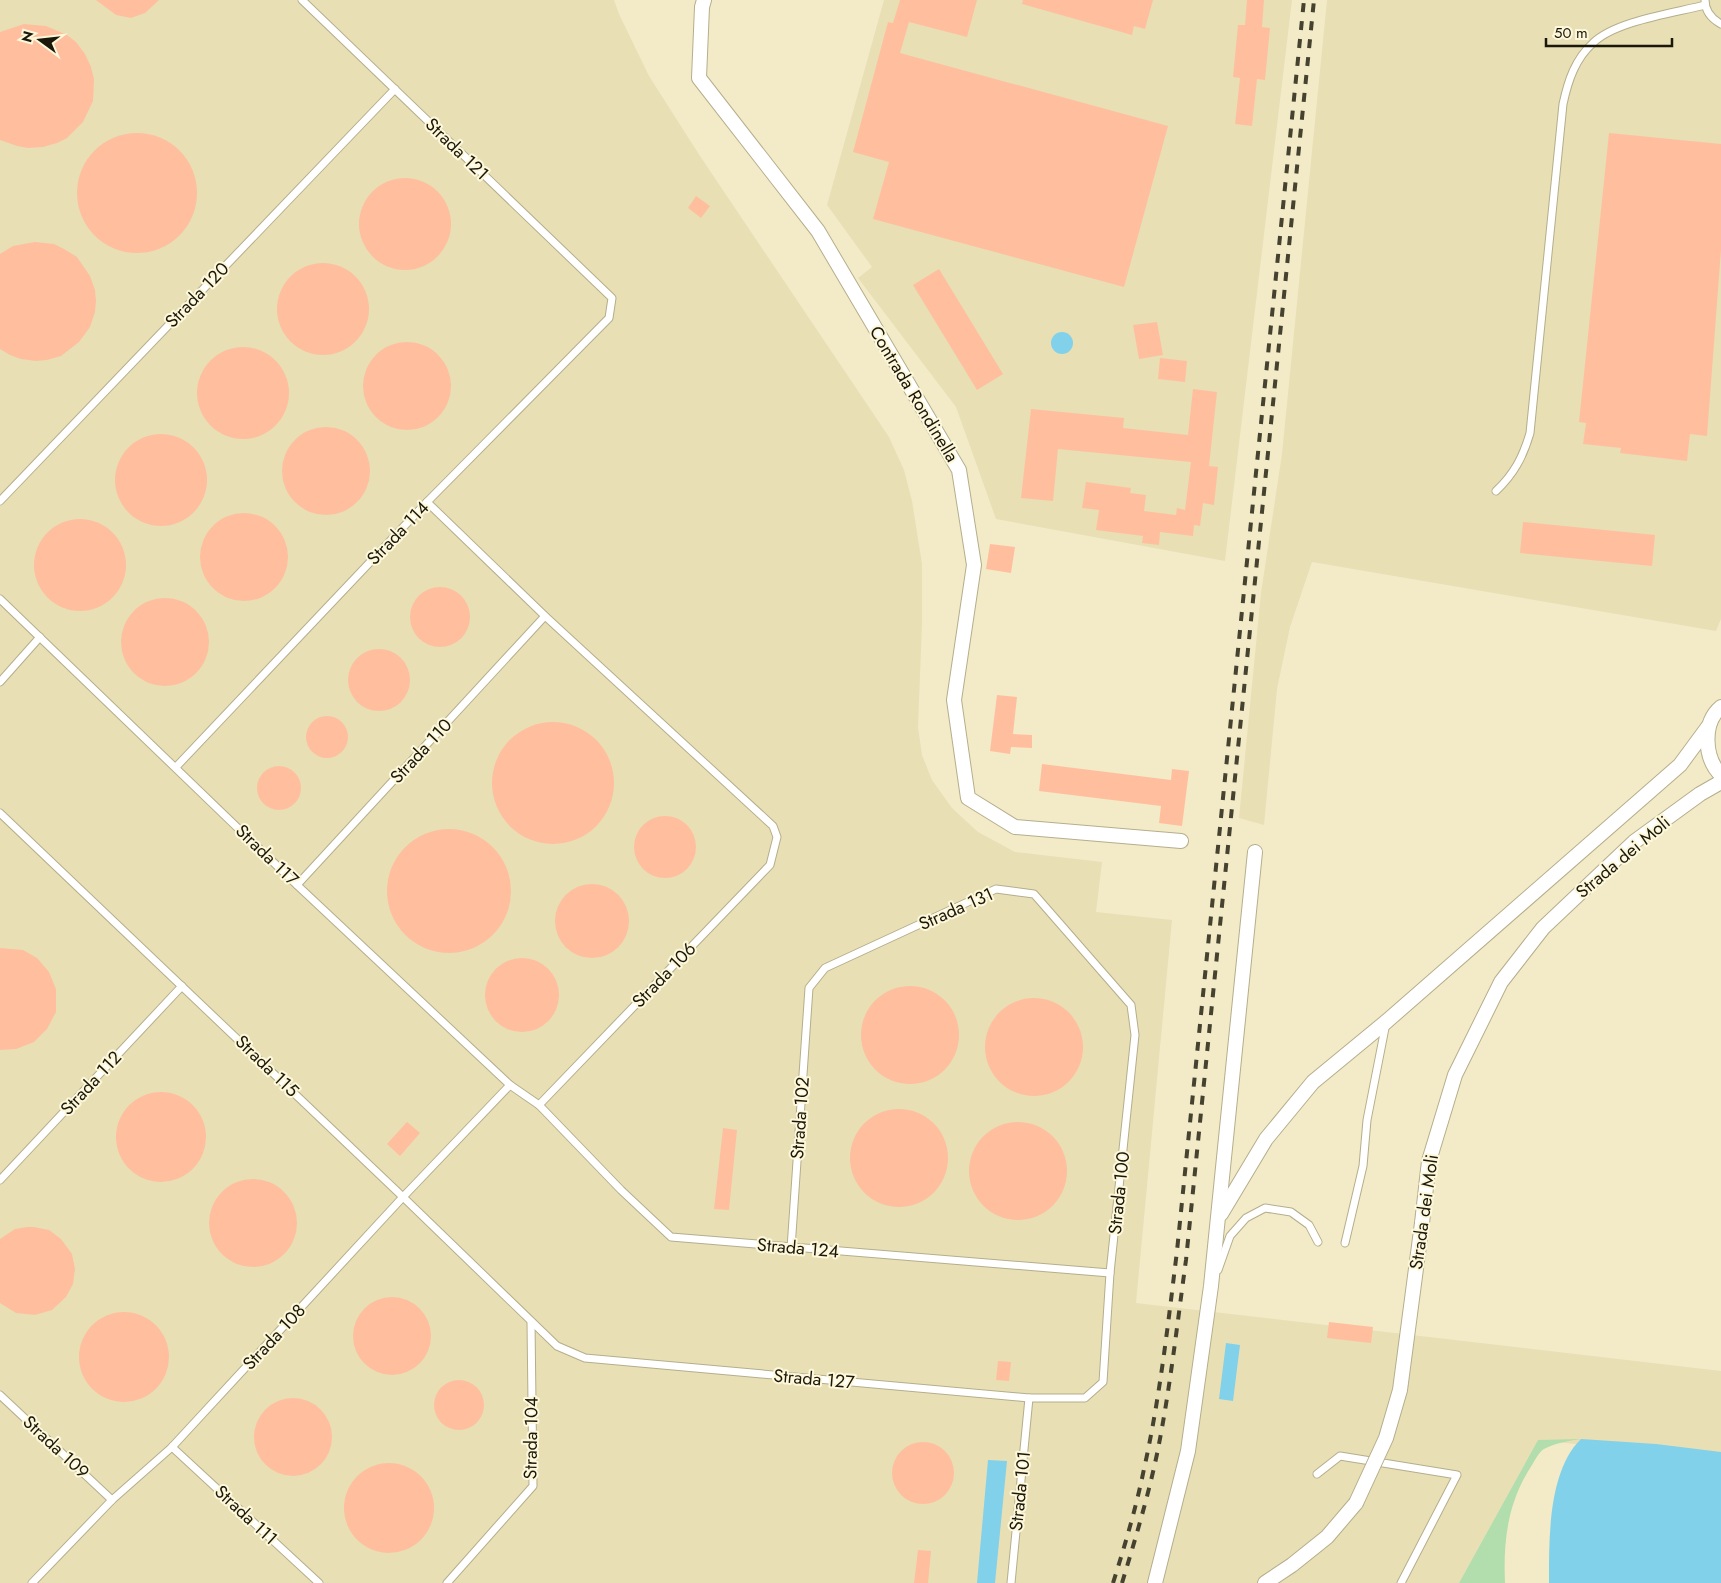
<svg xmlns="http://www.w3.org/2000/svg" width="1721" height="1583" font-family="Jost,sans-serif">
	<rect width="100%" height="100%" fill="#f3ebc7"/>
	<g fill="#e8dfb5">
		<polygon points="0,0 614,0 619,14 649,76 700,156 889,437 904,470 912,501 922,564 922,624 918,727 922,755 932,780 952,808 978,832 1015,852 1102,862 1096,912 1172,920 1136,1303 1721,1371 1721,1460 1538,1440 1459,1583 0,1583"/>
		<polygon points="884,0 1292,0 1225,561 996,519 956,407 858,278 872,267 827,205"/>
		<polygon points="1327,0 1721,0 1721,619 1716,631 1312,562 1290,627 1277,689 1264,825 1239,818 1261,593 1282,454"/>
	</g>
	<path fill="#b2ddac" d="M1581 1439C1568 1441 1555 1443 1544 1449 1539 1452 1535 1460 1532 1465 1508 1501 1503 1540 1505 1583H1459L1538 1440Z"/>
	<g fill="#81d1ea">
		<circle cx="1062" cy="343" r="11"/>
		<polygon points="1226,1343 1240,1345 1233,1401 1219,1399"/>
		<path d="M1581 1439 1656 1444 1721 1452V1583H1549C1549 1539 1548 1471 1581 1439Z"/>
		<polygon points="988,1460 1007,1461 995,1583 977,1583"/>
	</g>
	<g fill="#ffbf9e">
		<polygon points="96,0 159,0 145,13 131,18 116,15"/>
		<polygon points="900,0 977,0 967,37 909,22 900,53 1168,126 1124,287 873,219 889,162 853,152 888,22 893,23"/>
		<polygon points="1023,0 1153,0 1145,29 1134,26 1132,35 1022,4"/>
		<polygon points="1247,0 1264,0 1262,27 1270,28 1265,80 1257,79 1252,126 1235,124 1240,78 1233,77 1238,25 1245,25"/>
		<polygon points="24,24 46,26 67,35 76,42 85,54 91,67 94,79 93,101 83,122 67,138 57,143 43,147 28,148 17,146 0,140 0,32"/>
		<polygon points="1609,133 1721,144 1721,250 1707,436 1690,434 1687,461 1620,453 1621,448 1583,444 1586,423 1579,422"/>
		<circle cx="137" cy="193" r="60"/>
		<circle cx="405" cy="224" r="46"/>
		<polygon points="696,196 710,206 701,218 688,208"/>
		<polygon points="35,242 54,244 64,249 77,257 90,276 95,290 96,301 95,312 90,327 79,342 61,356 47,360 36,361 21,359 10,355 0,349 0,254 13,246"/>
		<circle cx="323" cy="309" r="46"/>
		<polygon points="939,269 1003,374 977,390 913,285"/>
		<polygon points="1157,322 1163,355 1139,359 1133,325"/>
		<circle cx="407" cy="386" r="44"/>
		<circle cx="243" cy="393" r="46"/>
		<polygon points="1160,358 1187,361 1185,382 1158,379"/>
		<polygon points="1193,389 1217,392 1209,466 1218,467 1214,505 1203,503 1200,526 1194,525 1193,536 1160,532 1159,545 1142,543 1143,536 1096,530 1099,510 1082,508 1086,482 1131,488 1130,493 1146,495 1144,511 1176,515 1177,508 1185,510 1191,462 1058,449 1053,501 1021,498 1031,409 1124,418 1123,428 1188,435"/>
		<circle cx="326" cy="471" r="44"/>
		<circle cx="161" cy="480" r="46"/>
		<circle cx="244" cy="557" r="44"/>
		<circle cx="80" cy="565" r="46"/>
		<polygon points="1523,522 1655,535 1652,566 1520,553"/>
		<polygon points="990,544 1015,547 1011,573 986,569"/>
		<circle cx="440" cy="617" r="30"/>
		<circle cx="165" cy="642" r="44"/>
		<circle cx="379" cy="680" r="31"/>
		<polygon points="997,695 1017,697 1013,734 1032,735 1032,748 1011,747 1010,754 990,751"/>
		<circle cx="327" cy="737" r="21"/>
		<circle cx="553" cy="783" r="61"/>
		<polygon points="1042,764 1171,780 1172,769 1189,771 1182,826 1159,823 1161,806 1039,791"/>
		<circle cx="279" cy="788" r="22"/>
		<circle cx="665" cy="847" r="31"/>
		<circle cx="449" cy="891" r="62"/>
		<circle cx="592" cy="921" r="37"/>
		<polygon points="0,948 23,950 37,958 49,972 56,989 56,1012 47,1029 34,1042 16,1049 0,1050"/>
		<circle cx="522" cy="995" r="37"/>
		<circle cx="910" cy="1035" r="49"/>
		<circle cx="1034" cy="1047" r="49"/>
		<circle cx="161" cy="1137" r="45"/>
		<circle cx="899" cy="1158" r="49"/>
		<polygon points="407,1122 420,1133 400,1156 387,1144"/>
		<circle cx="1018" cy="1171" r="49"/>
		<polygon points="723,1128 737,1130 729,1210 714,1209"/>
		<circle cx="253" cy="1223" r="44"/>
		<polygon points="27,1227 34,1227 49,1230 61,1239 72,1254 75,1269 73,1284 66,1297 52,1310 35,1315 16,1313 0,1303 0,1239 15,1229"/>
		<circle cx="392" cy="1336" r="39"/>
		<circle cx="124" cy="1357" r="45"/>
		<polygon points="1329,1322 1373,1327 1371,1343 1327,1338"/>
		<polygon points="998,1361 1011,1362 1009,1381 996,1380"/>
		<circle cx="459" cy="1405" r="25"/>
		<circle cx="293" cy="1437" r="39"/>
		<circle cx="923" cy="1473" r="31"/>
		<circle cx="389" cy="1508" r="45"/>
		<polygon points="918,1550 931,1551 928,1583 914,1583"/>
	</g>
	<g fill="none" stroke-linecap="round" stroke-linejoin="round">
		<defs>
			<g id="service">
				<path d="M1705 0C1705 11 1712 19 1721 24"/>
				<path d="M1496 491C1514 474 1523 457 1530 433L1563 104C1568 81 1575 59 1593 43 1615 21 1674 13 1705 5"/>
				<polyline points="0,501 395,89"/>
				<polyline points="427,502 545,616 773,826 777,837 770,865 539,1105"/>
				<polyline points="0,599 297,885 510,1085 539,1105 621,1190 671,1237 1110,1273"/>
				<polyline points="0,682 40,637"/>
				<polyline points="176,767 427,502 609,318 612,298 302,0"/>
				<polyline points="0,813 403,1197 557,1346 585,1358 1029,1398 1085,1398 1103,1382 1110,1273 1135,1035 1131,1005 1034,894 996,889 825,968 809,988 791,1248"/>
				<polyline points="297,885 545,616"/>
				<polyline points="0,1180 182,986"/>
				<polyline points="1345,1243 1363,1166 1367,1120 1386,1023"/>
				<polyline points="1218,1270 1230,1236 1246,1218 1265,1208 1291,1212 1309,1225 1318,1242"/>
				<polyline points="0,1395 112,1500"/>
				<polyline points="172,1447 319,1583"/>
				<polyline points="1317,1474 1340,1456 1457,1475 1401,1583"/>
				<polyline points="32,1583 112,1500 172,1447 403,1197 510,1085"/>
				<polyline points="447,1583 533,1486 531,1322"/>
				<polyline points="1011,1583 1029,1398"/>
			</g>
			<g id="minor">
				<polyline points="704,0 702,7 699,78 818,231 959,470 974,565 954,700 968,798 1015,827 1181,841"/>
				<path d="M1721 707C1702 723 1704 758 1721 775"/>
				<polyline points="1221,1214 1266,1139 1313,1082 1387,1021 1680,765 1708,727"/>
				<polyline points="1422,1223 1429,1161 1455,1075 1501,982 1543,928 1634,842 1700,794 1721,782"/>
				<polyline points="1155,1583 1188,1451 1211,1286 1255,852"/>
				<polyline points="1265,1583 1292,1565 1327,1537 1356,1503"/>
			</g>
		</defs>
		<use href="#service" stroke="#b5ae8c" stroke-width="9"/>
		<use href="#minor" stroke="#b5ae8c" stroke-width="16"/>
		<use href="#service" stroke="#fff" stroke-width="7"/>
		<use href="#minor" stroke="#fff" stroke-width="14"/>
		<g stroke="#464230" stroke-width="4" stroke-dasharray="9 9" stroke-linecap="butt">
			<path d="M1113 1583C1125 1545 1136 1508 1144 1469 1160 1397 1168 1324 1177 1251L1304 0"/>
			<path d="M1122 1583C1135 1540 1148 1497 1157 1454 1170 1390 1177 1325 1186 1260L1314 0"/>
		</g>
		<defs>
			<polyline id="minor-bridge" points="1356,1503 1386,1438 1400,1390 1422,1223"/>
		</defs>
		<use href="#minor-bridge" stroke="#b5ae8c" stroke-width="16" stroke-linecap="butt"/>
		<use href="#minor-bridge" stroke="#fff" stroke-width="14"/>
	</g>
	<g text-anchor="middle" stroke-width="4" stroke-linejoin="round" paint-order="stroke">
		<g font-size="18" fill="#1b180b" stroke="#fef8db">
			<text transform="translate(457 149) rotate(44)" y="6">Strada 121</text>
			<text transform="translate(197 295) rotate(-46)" y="6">Strada 120</text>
			<text transform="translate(914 394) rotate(59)" y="6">Contrada Rondinella</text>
			<text transform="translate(398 533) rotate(-46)" y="6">Strada 114</text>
			<text transform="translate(421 751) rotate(-47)" y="6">Strada 110</text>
			<text transform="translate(267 855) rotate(44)" y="6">Strada 117</text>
			<text transform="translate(1623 857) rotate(-40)" y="6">Strada dei Moli</text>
			<text transform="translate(956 909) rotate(-24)" y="6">Strada 131</text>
			<text transform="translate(664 975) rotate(-46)" y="6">Strada 106</text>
			<text transform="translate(267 1066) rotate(44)" y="6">Strada 115</text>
			<text transform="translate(91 1083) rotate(-47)" y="6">Strada 112</text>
			<text transform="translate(800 1118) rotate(-86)" y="6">Strada 102</text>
			<text transform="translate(1119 1193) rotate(-84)" y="6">Strada 100</text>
			<text transform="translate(1424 1212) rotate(-82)" y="6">Strada dei Moli</text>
			<text transform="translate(798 1248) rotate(5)" y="6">Strada 124</text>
			<text transform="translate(274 1337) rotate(-47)" y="6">Strada 108</text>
			<text transform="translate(814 1379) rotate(5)" y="6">Strada 127</text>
			<text transform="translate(531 1438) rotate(-89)" y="6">Strada 104</text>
			<text transform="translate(56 1447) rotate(43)" y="6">Strada 109</text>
			<text transform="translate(1020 1491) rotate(-84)" y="6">Strada 101</text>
			<text transform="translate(246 1515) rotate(43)" y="6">Strada 111</text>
		</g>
	</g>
	<g transform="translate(40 40) rotate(285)" stroke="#fef8db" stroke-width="4" paint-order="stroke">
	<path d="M0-4L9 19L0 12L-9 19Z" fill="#1b180b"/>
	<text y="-8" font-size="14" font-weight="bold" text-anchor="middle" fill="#1b180b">N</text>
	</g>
	<path d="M1546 38v8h126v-8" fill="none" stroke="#1b180b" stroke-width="2.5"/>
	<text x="1554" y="38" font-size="15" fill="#1b180b" stroke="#fef8db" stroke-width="4" paint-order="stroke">50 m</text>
</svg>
